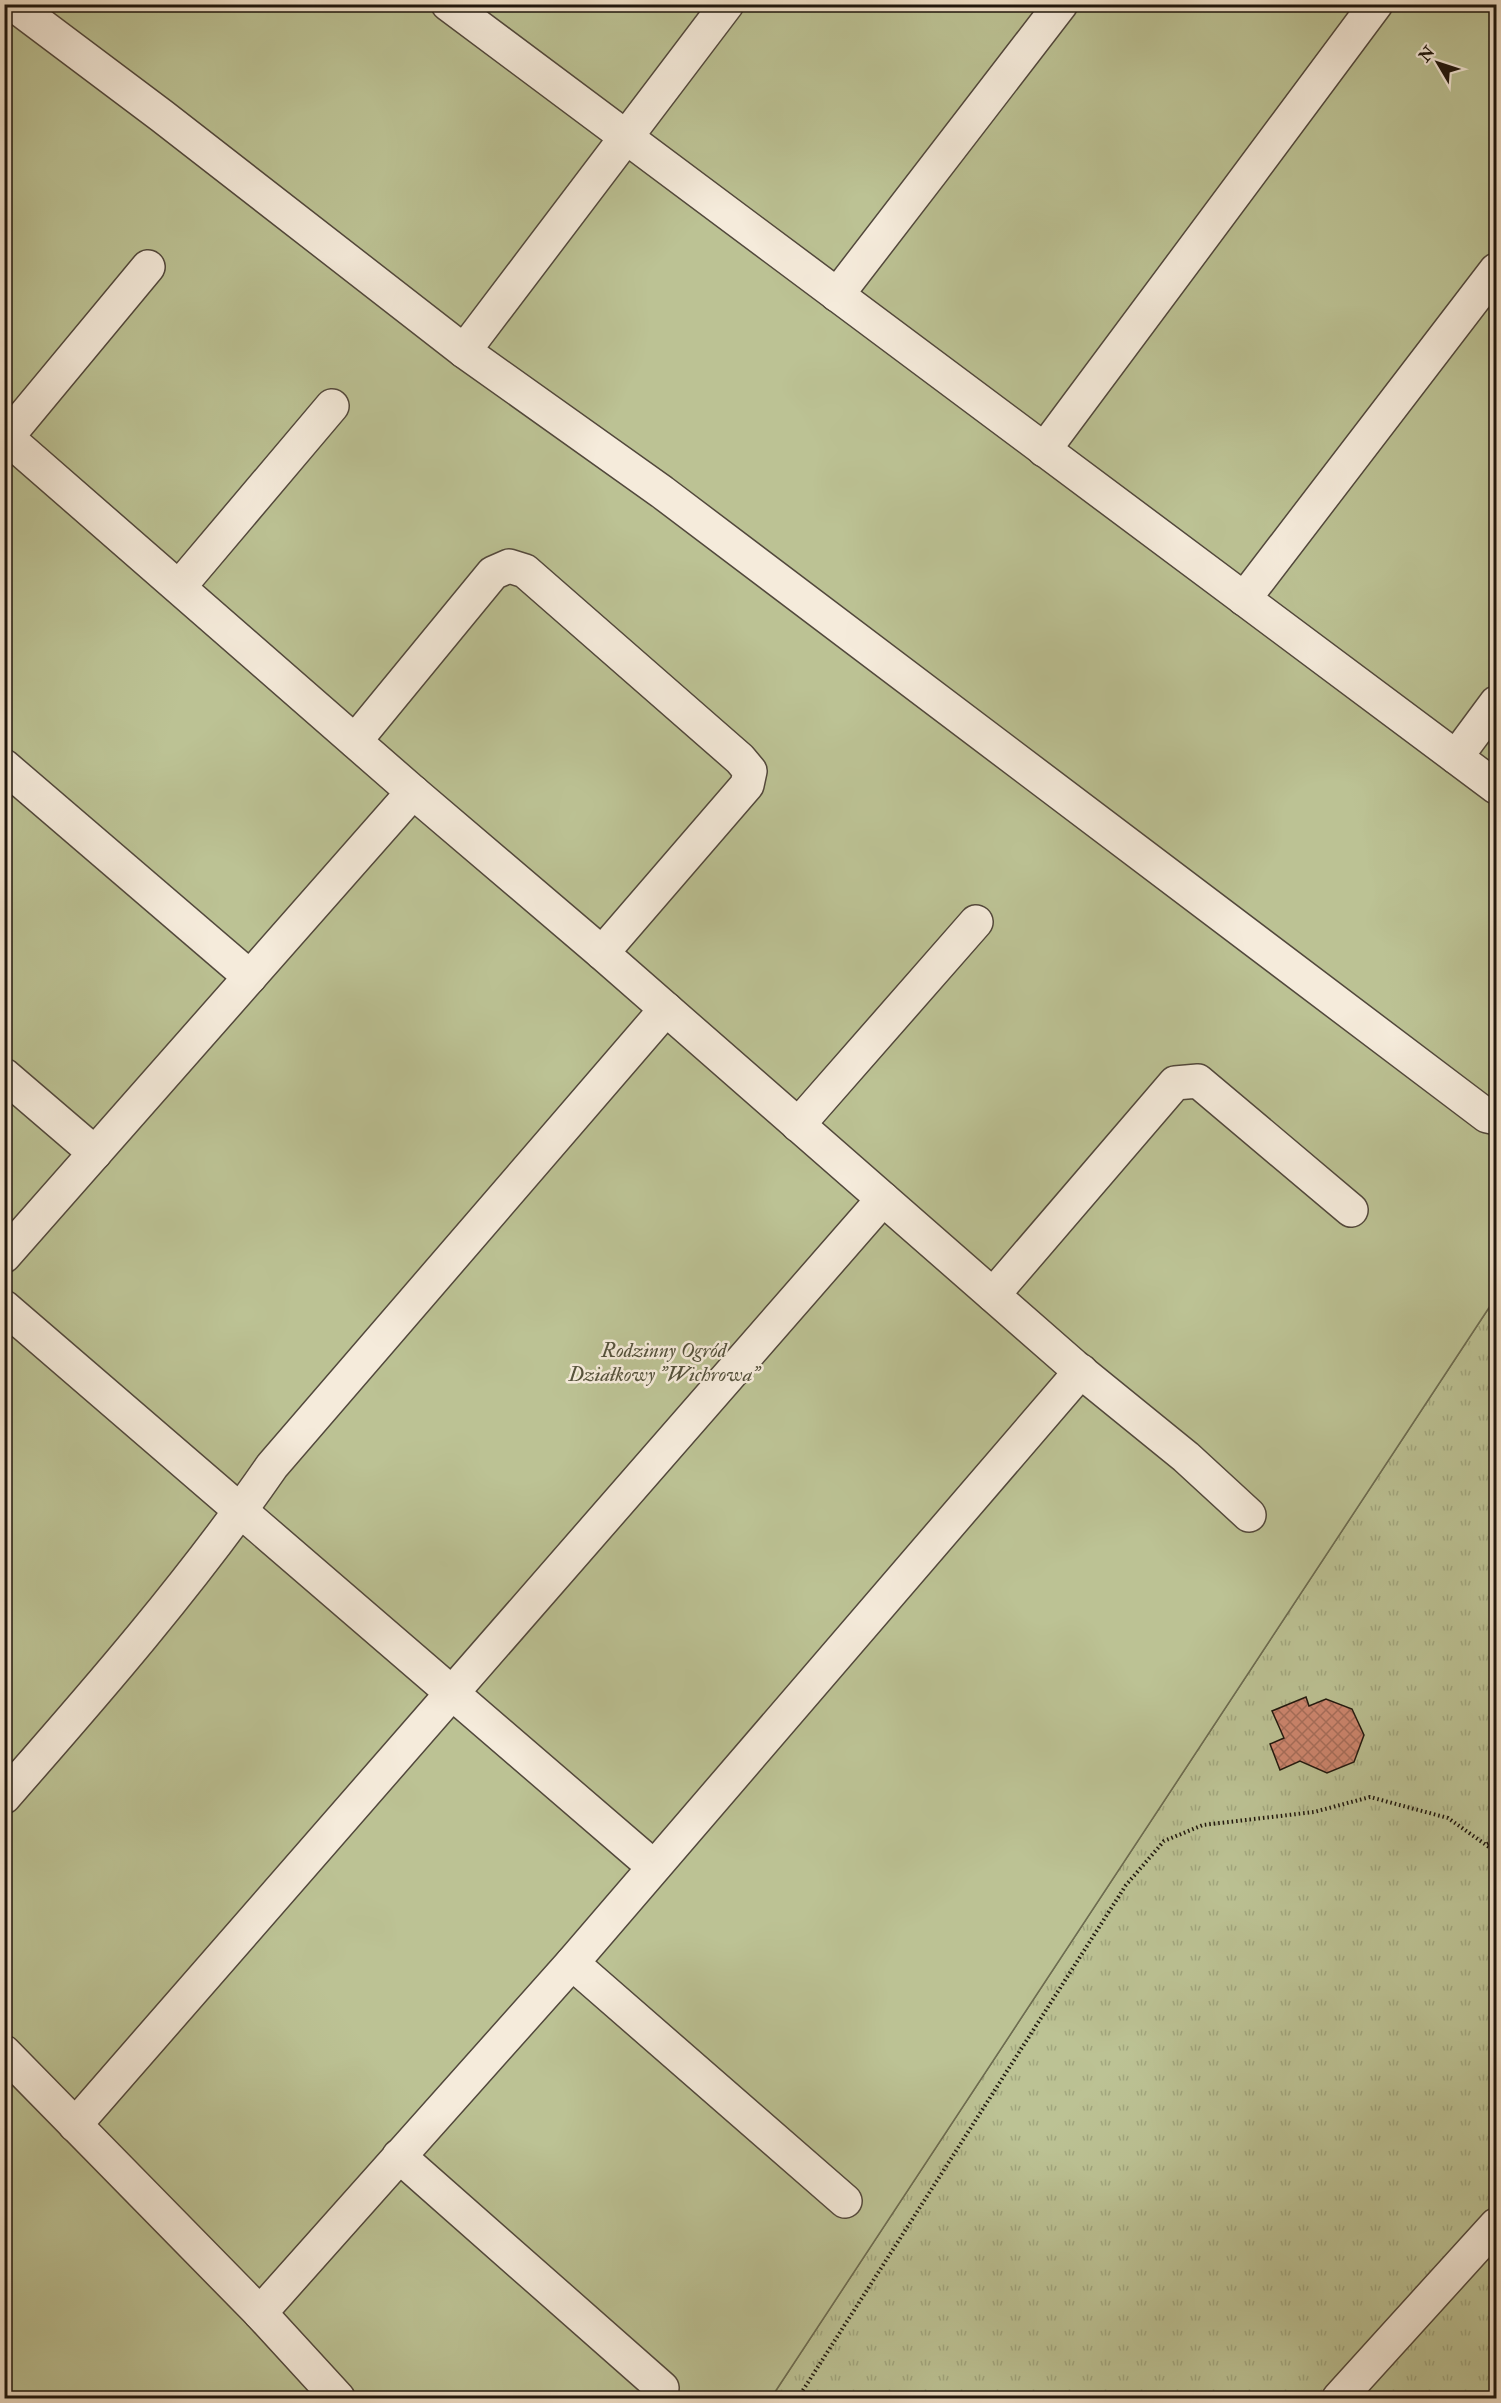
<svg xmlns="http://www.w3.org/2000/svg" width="1501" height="2403" font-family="'IM FELL Double Pica',serif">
	<defs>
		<pattern id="grass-tufts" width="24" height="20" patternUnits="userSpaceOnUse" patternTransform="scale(1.5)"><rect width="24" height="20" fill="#bcc294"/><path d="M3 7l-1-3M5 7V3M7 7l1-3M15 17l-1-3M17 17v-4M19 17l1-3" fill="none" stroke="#a1a67e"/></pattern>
		<pattern id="building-cross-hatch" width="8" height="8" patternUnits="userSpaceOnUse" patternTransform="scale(1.5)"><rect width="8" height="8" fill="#cf866f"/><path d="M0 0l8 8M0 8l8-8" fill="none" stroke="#a76d5a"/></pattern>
	</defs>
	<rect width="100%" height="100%" fill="#f0e0c8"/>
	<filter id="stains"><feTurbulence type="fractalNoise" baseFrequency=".00333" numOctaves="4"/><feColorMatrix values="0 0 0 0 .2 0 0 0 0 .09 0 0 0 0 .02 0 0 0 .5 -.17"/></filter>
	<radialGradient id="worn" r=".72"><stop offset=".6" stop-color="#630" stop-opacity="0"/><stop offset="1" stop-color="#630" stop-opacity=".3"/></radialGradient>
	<g fill="url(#grass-tufts)" stroke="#6d6c50" stroke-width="1.5">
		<polygon points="1496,1297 1496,2207 1324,2398 771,2398"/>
		<polygon points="1496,2240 1496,2398 1353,2398"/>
	</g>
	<polygon fill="#bcc294" stroke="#6d6c50" stroke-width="1.5" points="5,5 1496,5 1496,1297 771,2398 5,2398"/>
	<polygon fill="url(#building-cross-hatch)" stroke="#1e160d" stroke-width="1.5" points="1306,1697 1309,1706 1326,1699 1352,1709 1364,1735 1354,1762 1327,1773 1300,1761 1280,1770 1270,1744 1284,1738 1272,1711"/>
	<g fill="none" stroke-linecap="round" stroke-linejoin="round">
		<defs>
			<g id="minor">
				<polyline points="13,4 162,116 464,351 662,492 1487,1116 1496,1118"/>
				<polyline points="448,4 1496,787"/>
				<polyline points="837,295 1061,4"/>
				<polyline points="464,351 727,4"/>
				<polyline points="4,435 413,792 602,953 1074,1366 1186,1457 1249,1515"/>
				<polyline points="7,437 148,267"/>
				<polyline points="1044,450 1376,4"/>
				<polyline points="179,587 332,406"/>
				<polyline points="1244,599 1496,270"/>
				<polyline points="355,741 493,573 509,566 525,571 740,759 750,771 747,785 602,953"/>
				<polyline points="1456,757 1496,703"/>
				<polyline points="4,766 250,977"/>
				<polyline points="4,1075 95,1153"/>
				<polyline points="798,1125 976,922"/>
				<polyline points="4,1256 413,792"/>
				<polyline points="993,1295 1175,1083 1198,1081 1351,1210"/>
				<polyline points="4,1307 654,1867"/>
				<path d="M4 1797C98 1690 191 1583 272 1466L666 1009"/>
				<polyline points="572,1963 845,2201"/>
				<polyline points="4,2052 260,2313 572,1963 1081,1371"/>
				<polyline points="75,2125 883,1199"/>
				<polyline points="399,2156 662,2388"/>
				<polyline points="260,2313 338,2398"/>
				<polyline points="1339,2398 1496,2225"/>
			</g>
		</defs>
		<use href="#minor" stroke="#52483c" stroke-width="36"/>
		<g stroke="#1e160d" stroke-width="4" stroke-dasharray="1.5 3" stroke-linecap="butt">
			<polyline points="1487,1844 1496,1839"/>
			<polyline points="798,2398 1126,1885 1164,1841 1203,1825 1314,1812 1370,1797 1448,1818 1496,1852"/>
		</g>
		<use href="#minor" stroke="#f5ebdb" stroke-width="33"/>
	</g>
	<g text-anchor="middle" stroke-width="5" stroke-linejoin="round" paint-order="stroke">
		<g font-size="21" font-style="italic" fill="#55523c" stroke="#f5ebdb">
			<text x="664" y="1357">Rodzinny Ogród<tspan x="664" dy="24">Działkowy "Wichrowa"</tspan></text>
		</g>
	</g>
	<rect width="1501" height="2403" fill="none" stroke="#f0e0c8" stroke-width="24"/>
	<rect x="6" y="6" width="1489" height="2391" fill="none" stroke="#1e160d" stroke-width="3"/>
	<rect x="12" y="12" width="1477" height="2379" fill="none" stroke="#1e160d" stroke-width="1.5"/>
	<g transform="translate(1438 63) rotate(309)" stroke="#f5ebdb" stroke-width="4.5" paint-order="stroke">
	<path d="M0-4.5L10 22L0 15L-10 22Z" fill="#1e160d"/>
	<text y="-9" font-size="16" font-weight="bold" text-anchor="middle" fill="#1e160d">N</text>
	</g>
	<rect width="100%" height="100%" filter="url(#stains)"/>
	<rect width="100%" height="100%" fill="url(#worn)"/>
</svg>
